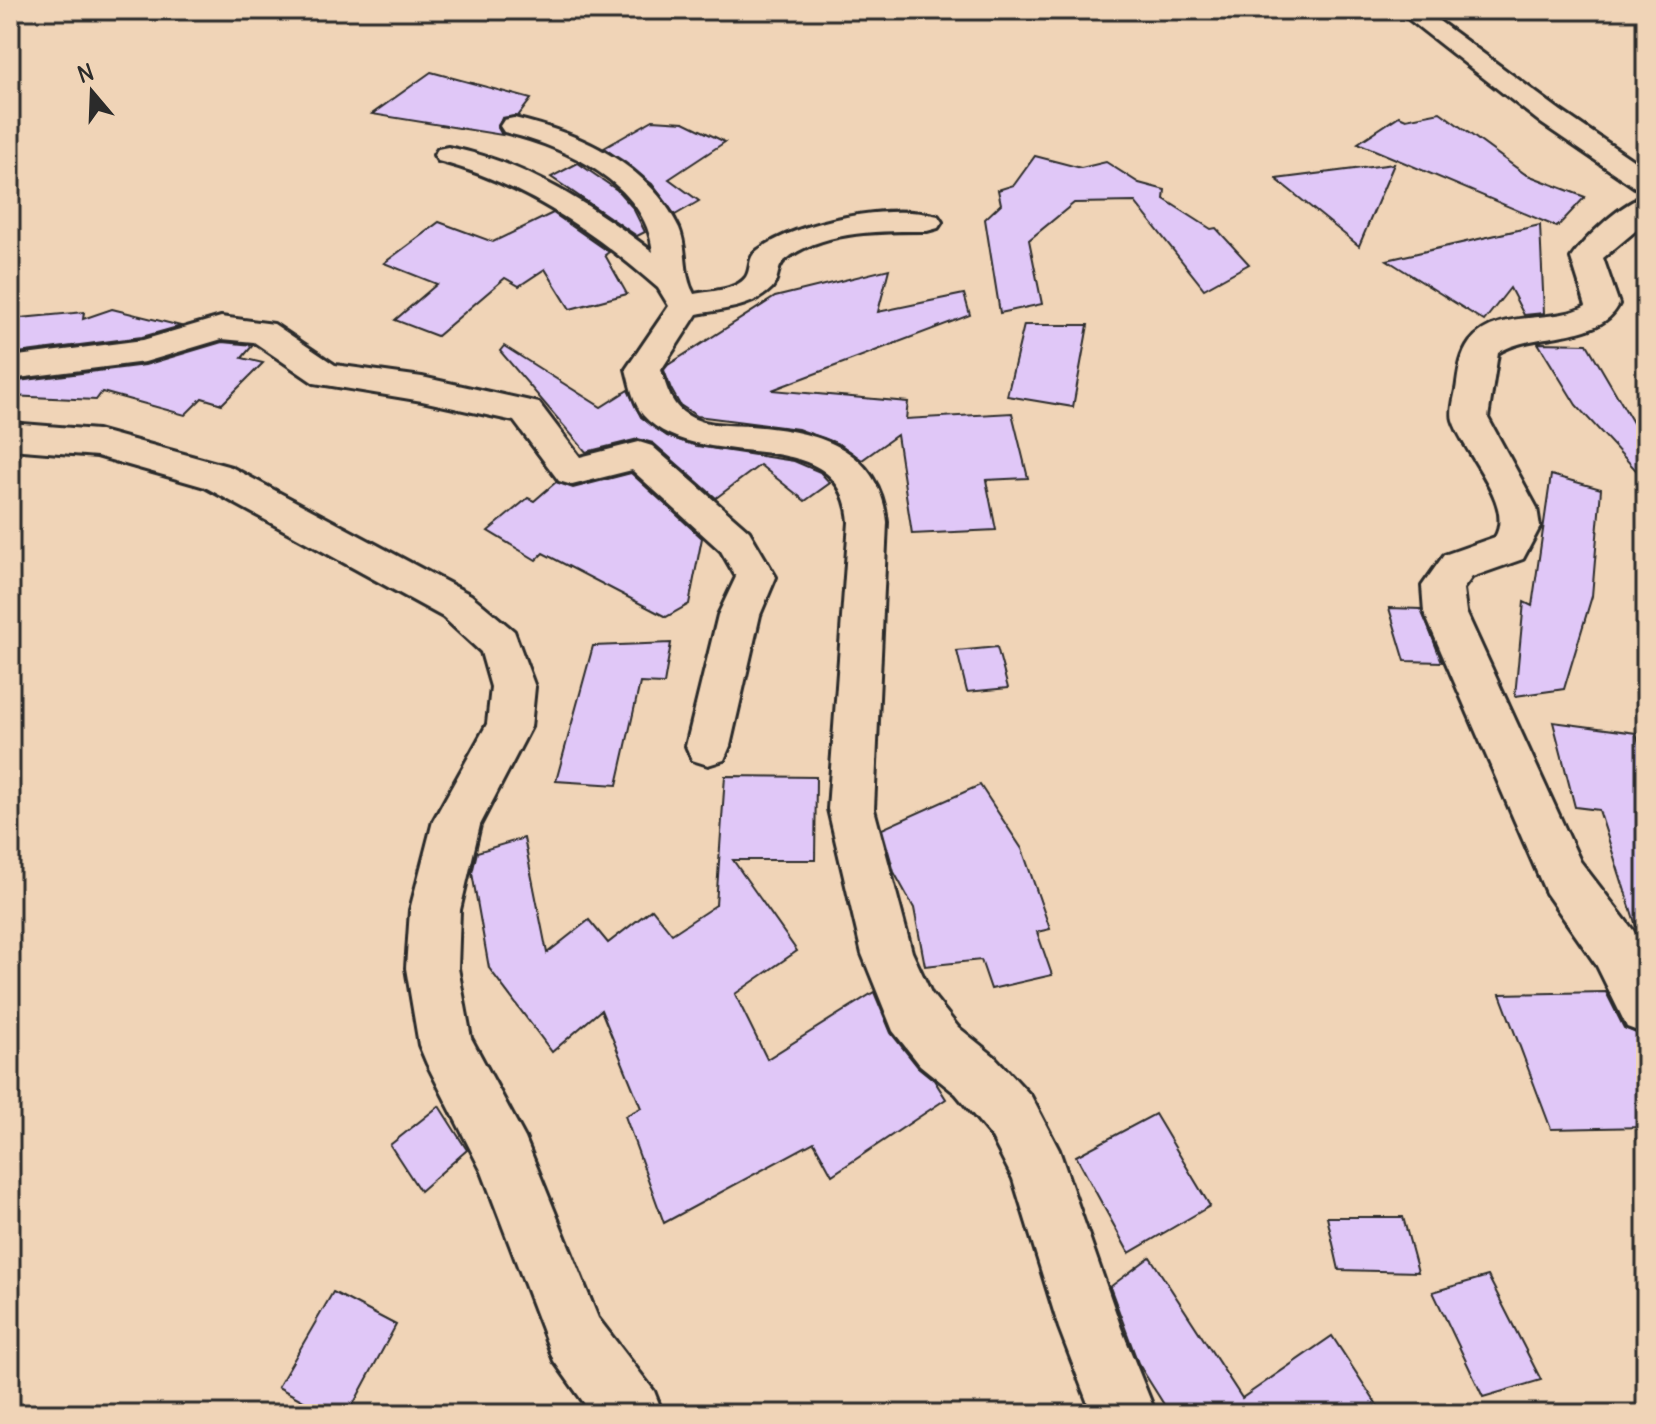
<svg xmlns="http://www.w3.org/2000/svg" width="1656" height="1424" font-family="Delius,sans-serif">
	<rect width="100%" height="100%" fill="#f0d4b7"/>
	<filter id="ink" filterUnits="userSpaceOnUse"><feTurbulence type="fractalNoise" baseFrequency=".0125" numOctaves="2"/><feDisplacementMap in="SourceGraphic" scale="16" xChannelSelector="R" yChannelSelector="G"/><feConvolveMatrix kernelMatrix="1 2 1 2 8 2 1 2 1" color-interpolation-filters="sRGB"/></filter>
	<g filter="url(#ink)">
		<g fill="#e0c7f7" stroke="#2b2b2b" stroke-width="2">
			<polygon points="431,72 531,99 518,116 502,118 498,128 502,135 372,114"/>
			<polygon points="1440,112 1525,174 1585,197 1557,227 1358,143 1399,116 1406,119"/>
			<polygon points="653,120 684,122 725,142 669,179 699,201 675,215 652,184 604,148"/>
			<polygon points="1035,156 1081,168 1106,162 1139,183 1165,190 1164,199 1211,229 1216,228 1249,264 1204,289 1135,202 1074,203 1029,240 1042,304 1000,313 985,219 1001,204 998,190 1014,185"/>
			<polygon points="578,163 617,190 633,208 645,232 637,236 551,177"/>
			<polygon points="1394,164 1359,246 1276,179"/>
			<polygon points="553,213 609,252 605,255 627,294 570,309 545,269 519,286 505,278 437,336 395,320 437,284 384,263 439,222 493,242"/>
			<polygon points="1540,225 1544,313 1524,315 1510,288 1484,321 1387,260"/>
			<polygon points="889,269 878,312 964,294 970,315 772,390 908,402 906,419 1012,413 1028,478 986,480 996,530 912,534 897,435 862,460 841,445 798,429 697,416 680,405 671,389 664,370 668,365 775,297"/>
			<polygon points="112,309 181,326 142,337 10,354 10,319 84,312 83,319"/>
			<polygon points="1024,325 1088,325 1073,407 1007,396"/>
			<polygon points="222,342 253,345 242,358 263,363 222,404 202,398 185,415 102,392 96,400 10,396 10,382 145,365"/>
			<polygon points="1538,343 1587,344 1646,445 1646,481 1576,405"/>
			<polygon points="504,346 601,407 628,390 641,417 667,436 697,446 794,461 820,472 830,483 805,501 760,465 716,498 653,443 638,439 586,452 500,351"/>
			<polygon points="631,473 702,538 689,604 666,617 543,553 536,560 488,531 528,498 534,501 556,482 573,488"/>
			<polygon points="1551,475 1601,489 1592,596 1564,689 1515,696 1524,602 1532,606"/>
			<polygon points="1389,608 1421,609 1442,662 1405,661"/>
			<polygon points="671,643 664,684 640,683 617,785 556,781 593,646"/>
			<polygon points="997,647 1008,688 967,692 957,651"/>
			<polygon points="1553,722 1636,733 1646,766 1646,931 1638,932 1599,810 1575,807"/>
			<polygon points="725,776 816,777 815,860 733,860 797,951 735,994 767,1059 874,992 891,1033 918,1067 934,1080 946,1099 832,1175 814,1142 664,1223 625,1116 641,1108 601,1010 552,1052 489,968 472,873 477,852 524,838 547,953 589,920 608,943 652,909 672,934 716,905"/>
			<polygon points="980,785 1022,849 1050,929 1037,932 1052,975 991,989 981,960 925,966 914,908 894,872 882,829"/>
			<polygon points="1606,992 1624,1028 1646,1037 1646,1127 1551,1129 1500,994"/>
			<polygon points="439,1106 467,1150 420,1191 390,1145"/>
			<polygon points="1155,1114 1210,1206 1129,1253 1076,1156"/>
			<polygon points="1327,1217 1403,1217 1418,1272 1339,1270"/>
			<polygon points="1150,1257 1242,1398 1332,1336 1383,1414 1170,1414 1138,1363 1110,1287"/>
			<polygon points="1488,1276 1541,1380 1483,1397 1433,1292"/>
			<polygon points="333,1292 396,1325 348,1414 327,1414 278,1387"/>
		</g>
		<g fill="none" stroke-linecap="round" stroke-linejoin="round">
			<defs>
				<g id="minor">
					<polygon points="1397,10 1424,10 1561,111 1646,169 1646,191 1636,188 1541,123"/>
					<path d="M514 118C579 133 649 164 679 228 688 249 682 273 694 294 709 291 736 291 746 277 752 268 747 258 758 250 800 221 888 203 938 216L942 222 938 228 927 231C881 231 821 230 784 261 776 268 779 280 772 288 752 308 723 309 697 314L661 370C667 389 671 406 689 416 705 426 731 425 750 426 815 431 879 446 887 522L874 809 912 952 931 993 958 1027 994 1056 1031 1096 1059 1150 1121 1328 1156 1414H1092L1059 1328 1013 1179 991 1136 956 1094 920 1065 893 1031 862 954 828 809 849 522C841 416 699 478 643 415 633 403 630 384 626 369L669 306 658 288C594 232 521 182 438 161L434 155 438 149 448 147C525 162 591 205 653 252 647 183 563 146 504 132L500 126 504 120Z"/>
					<path d="M1646 196V222L1603 258 1619 304C1600 344 1534 330 1498 353L1488 418 1537 508 1540 527 1523 559 1472 577 1463 589 1466 612 1580 861 1633 930 1646 955V1034L1627 1027 1597 966 1546 893 1424 612 1422 586 1444 555 1495 537C1515 504 1463 453 1453 420 1450 410 1456 394 1457 383 1459 369 1461 354 1470 342 1496 308 1552 325 1586 306L1571 258C1585 238 1622 202 1646 196Z"/>
					<polygon points="221,317 274,324 335,365 422,377 539,403 580,457 639,442 652,446 749,531 776,577 760,615 730,746 724,760 708,765 692,760 686,746 718,615 736,577 721,551 632,470 572,485 559,481 514,421 422,401 314,383 254,342 222,339 145,362 10,379 10,357 143,340"/>
					<polygon points="10,423 97,430 231,467 471,595 514,631 535,687 531,727 480,825 460,910 458,968 471,1038 525,1138 598,1318 654,1391 663,1414 592,1414 554,1361 482,1172 427,1064 419,1045 406,968 410,910 433,821 487,724 491,687 481,652 443,617 205,487 97,456 10,449"/>
				</g>
			</defs>
			<use href="#minor" stroke="#2b2b2b" stroke-width="6"/>
			<use href="#minor" fill="#f0d4b7" fill-rule="evenodd"/>
		</g>
	</g>
	<rect width="1656" height="1424" fill="none" stroke="#f0d4b7" stroke-width="40"/>
	<rect x="20" y="20" width="1616" height="1384" fill="none" stroke="#2b2b2b" stroke-width="3" filter="url(#ink)"/>
	<g transform="translate(92 92) rotate(341)" stroke="#f0d4b7" stroke-width="6" paint-order="stroke">
	<path d="M0-6L14 30L0 20L-14 30Z" fill="#2b2b2b"/>
	<text y="-12" font-size="22" font-weight="bold" text-anchor="middle" fill="#2b2b2b">N</text>
	</g>
</svg>
